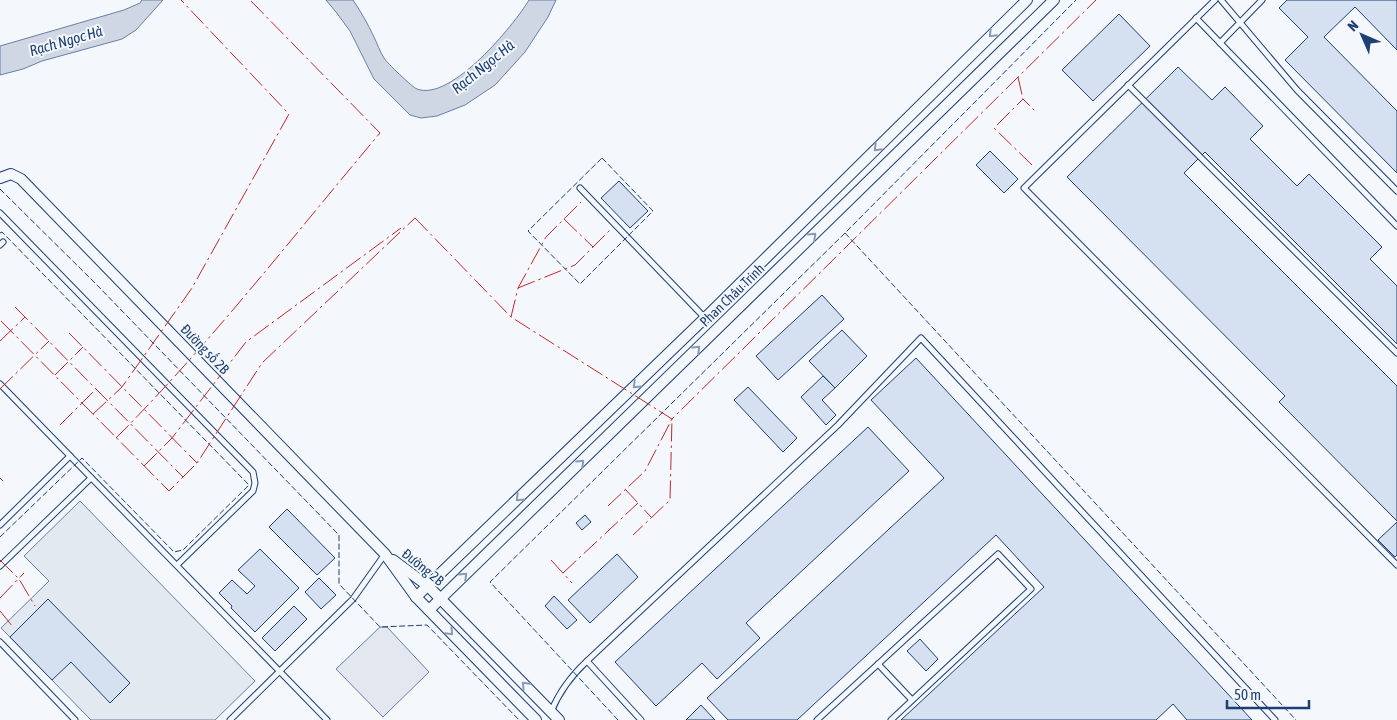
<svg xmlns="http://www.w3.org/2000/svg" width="1397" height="720" font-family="'Asap Condensed',sans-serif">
	<rect width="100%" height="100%" fill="#f4f7fb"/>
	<polygon fill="#e3e9f0" stroke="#687fa3" points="80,501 255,681 215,720 91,720 1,628 49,581 24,556"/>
	<polygon fill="#e3e8f0" stroke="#687fa3" points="380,627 387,627 429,672 383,717 336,669"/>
	<g fill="#cfd7e4" stroke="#687fa3">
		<polygon points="142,0 163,0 136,30 122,39 42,61 23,69 0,75 0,46 124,10 140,3"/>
		<path d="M326 0H353C361 12 368 24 374 37 377 43 380 52 384 58 386 62 413 88 417 89 451 102 514 25 529 0H556L548 17 525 52 495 85 465 105 437 116 421 118 410 115 374 79 350 31 336 12Z"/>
	</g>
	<g fill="#d5e0f0" stroke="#1d3f73">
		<polygon points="1287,0 1397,0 1397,50 1355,7 1324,37 1397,111 1397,173 1285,60 1308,37 1279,8"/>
		<polygon points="1119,14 1150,46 1093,101 1062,70"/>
		<polygon points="1178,67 1212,100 1225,87 1263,126 1250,139 1297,186 1309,174 1382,247 1370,259 1397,286 1397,344 1205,152 1184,173 1397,386 1397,521 1279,402 1285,396 1067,177"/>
		<polygon points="990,151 1018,179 1004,193 976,165"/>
		<polygon points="619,181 648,211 630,228 601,198"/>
		<polygon points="822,295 844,319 778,380 756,356"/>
		<polygon points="842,330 867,356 835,388 809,361"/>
		<polygon points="916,358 1252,720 1187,720 1173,704 1156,720 901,720 1044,587 996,535 797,720 728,720 707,698 944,478 871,400"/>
		<polygon points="823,376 835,388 822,400 836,415 826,425 801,397"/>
		<polygon points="748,387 797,438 783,452 734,400"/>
		<polygon points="868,427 909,471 746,623 760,638 717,679 702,663 656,706 615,662"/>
		<polygon points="287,509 335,558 317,575 269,527"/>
		<polygon points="585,515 591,522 582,530 576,523"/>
		<polygon points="1397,522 1397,555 1395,557 1378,540"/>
		<polygon points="260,549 299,588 255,632 231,608 232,606 219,593 232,580 247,594 255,586 238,570"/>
		<polygon points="617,554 638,577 590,623 568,600"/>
		<polygon points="319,578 336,595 321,609 305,592"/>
		<polygon points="554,596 577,620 567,629 545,606"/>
		<polygon points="48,599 130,683 110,703 71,662 52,680 10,637"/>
		<polygon points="294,606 307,619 275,651 262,638"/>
		<polygon points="920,639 938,659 926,671 907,651"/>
		<polygon points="701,705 715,720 686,720"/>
	</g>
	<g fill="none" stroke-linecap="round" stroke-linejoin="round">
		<defs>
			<g id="service">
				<polyline points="1215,0 1024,188 1397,565"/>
				<polyline points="1221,0 1297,90 1397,191"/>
				<polyline points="1196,18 1397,226"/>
				<polyline points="1220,43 1262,0"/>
				<polyline points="1128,85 1397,353"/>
				<polyline points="580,188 705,318"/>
				<polyline points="0,213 253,472 255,483 253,491 177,565"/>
				<polyline points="0,245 3,242"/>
				<polyline points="0,384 327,720"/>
				<polyline points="0,525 70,456"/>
				<polyline points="0,566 91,478"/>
				<polyline points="0,642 75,720"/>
				<polyline points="878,664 912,700"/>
				<path d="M551 712C559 692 571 676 587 661"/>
				<polyline points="230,720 353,599 385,554"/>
				<polyline points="641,720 587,661 838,425 921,338 1275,720"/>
				<polyline points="817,720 998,554 1031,589 891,720"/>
			</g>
			<g id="minor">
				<polyline points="0,178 11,174 21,179 385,554 416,597 536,720"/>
				<polyline points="393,560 428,586 559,720"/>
				<polyline points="416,597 705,318 1027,0"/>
				<polyline points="429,610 1054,0"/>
			</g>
		</defs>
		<use href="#service" stroke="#1d3f73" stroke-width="7"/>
		<use href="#minor" stroke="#1d3f73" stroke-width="12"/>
		<use href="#service" stroke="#f4f7fb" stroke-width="5"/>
		<use href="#minor" stroke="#f4f7fb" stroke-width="10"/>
		<g stroke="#1d3f73" stroke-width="1" stroke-dasharray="6 2.5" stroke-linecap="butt">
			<polygon points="602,158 653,211 580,284 528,231"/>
			<polyline points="0,189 96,284 339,535 339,584 380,627 427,625 519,720"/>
			<polyline points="0,233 2,232 249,485 183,550 174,552 82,458 0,537"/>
			<polyline points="845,233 1296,720"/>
			<polyline points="618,720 490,582 845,233 1076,0"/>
		</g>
		<g stroke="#c62828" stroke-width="1" stroke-dasharray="18 4 2.5 4" stroke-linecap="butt">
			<polyline points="1018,77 1023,99"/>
			<polyline points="1032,165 994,128 1023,99 1036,112"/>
			<polyline points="415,218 511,317 672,419 1096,0"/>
			<polyline points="564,219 593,247"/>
			<polyline points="518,288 575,265 610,230"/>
			<polyline points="15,307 183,477"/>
			<polyline points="511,317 518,288 546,237 581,202"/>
			<polyline points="1,321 169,491 197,463 262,363 415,218"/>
			<polyline points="69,333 197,463"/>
			<polyline points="0,341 25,317"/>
			<polyline points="55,375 83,347"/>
			<polyline points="0,389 49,341"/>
			<polyline points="93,414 122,387 192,288 289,114 181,0"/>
			<polyline points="60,425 96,389"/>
			<path d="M116 438C210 344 294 235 380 133L250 0"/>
			<polyline points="144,466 172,438 246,342 401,228"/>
			<polyline points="0,478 3,481"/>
			<polyline points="625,489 651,517"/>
			<polyline points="608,506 645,471 672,419 670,500 633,535"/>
			<polyline points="0,560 19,579 35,606"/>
			<polyline points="551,560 572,583"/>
			<polyline points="563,573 638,503"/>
			<polyline points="0,598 24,573"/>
			<polyline points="0,611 13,627"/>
		</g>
	</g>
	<defs><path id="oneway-chevron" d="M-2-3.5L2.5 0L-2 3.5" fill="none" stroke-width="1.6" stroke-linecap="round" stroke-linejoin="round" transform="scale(1.25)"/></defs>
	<g stroke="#889bb7">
		<use href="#oneway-chevron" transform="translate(992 34) rotate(135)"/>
		<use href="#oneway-chevron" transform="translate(877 148) rotate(135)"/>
		<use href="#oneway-chevron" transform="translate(813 236) rotate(-44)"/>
		<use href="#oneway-chevron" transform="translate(697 349) rotate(-44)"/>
		<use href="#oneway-chevron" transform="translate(636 385) rotate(136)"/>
		<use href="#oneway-chevron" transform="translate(581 463) rotate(-44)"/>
		<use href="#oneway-chevron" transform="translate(519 498) rotate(136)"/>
		<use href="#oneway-chevron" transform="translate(464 576) rotate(-44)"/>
		<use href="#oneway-chevron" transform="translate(450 632) rotate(46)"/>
		<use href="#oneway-chevron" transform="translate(525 685) rotate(-134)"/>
	</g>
	<g text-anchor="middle" stroke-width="4" stroke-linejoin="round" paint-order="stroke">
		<g font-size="14" fill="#1d3f73" stroke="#f4f7fb">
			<text transform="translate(732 295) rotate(-44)" y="5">Phan Châu Trinh</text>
			<text transform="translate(205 349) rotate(46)" y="5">Đường số 2B</text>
			<text transform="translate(423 567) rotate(39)" y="5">Đường 2B</text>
		</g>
		<g font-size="15" font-style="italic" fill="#1d3f73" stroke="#f4f7fb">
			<text transform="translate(66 41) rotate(-16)" y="5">Rạch Ngọc Hà</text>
			<text transform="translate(483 67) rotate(-39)" y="5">Rạch Ngọc Hà</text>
		</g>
	</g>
	<g transform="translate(1362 35) rotate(315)" stroke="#f4f7fb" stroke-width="4" paint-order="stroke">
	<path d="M0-4L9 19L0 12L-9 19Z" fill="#1d3f73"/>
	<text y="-8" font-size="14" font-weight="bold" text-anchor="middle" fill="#1d3f73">N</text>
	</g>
	<path d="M1227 700v8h82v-8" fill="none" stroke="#1d3f73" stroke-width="2.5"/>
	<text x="1234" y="700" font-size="15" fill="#1d3f73" stroke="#f4f7fb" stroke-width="4" paint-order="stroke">50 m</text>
</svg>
